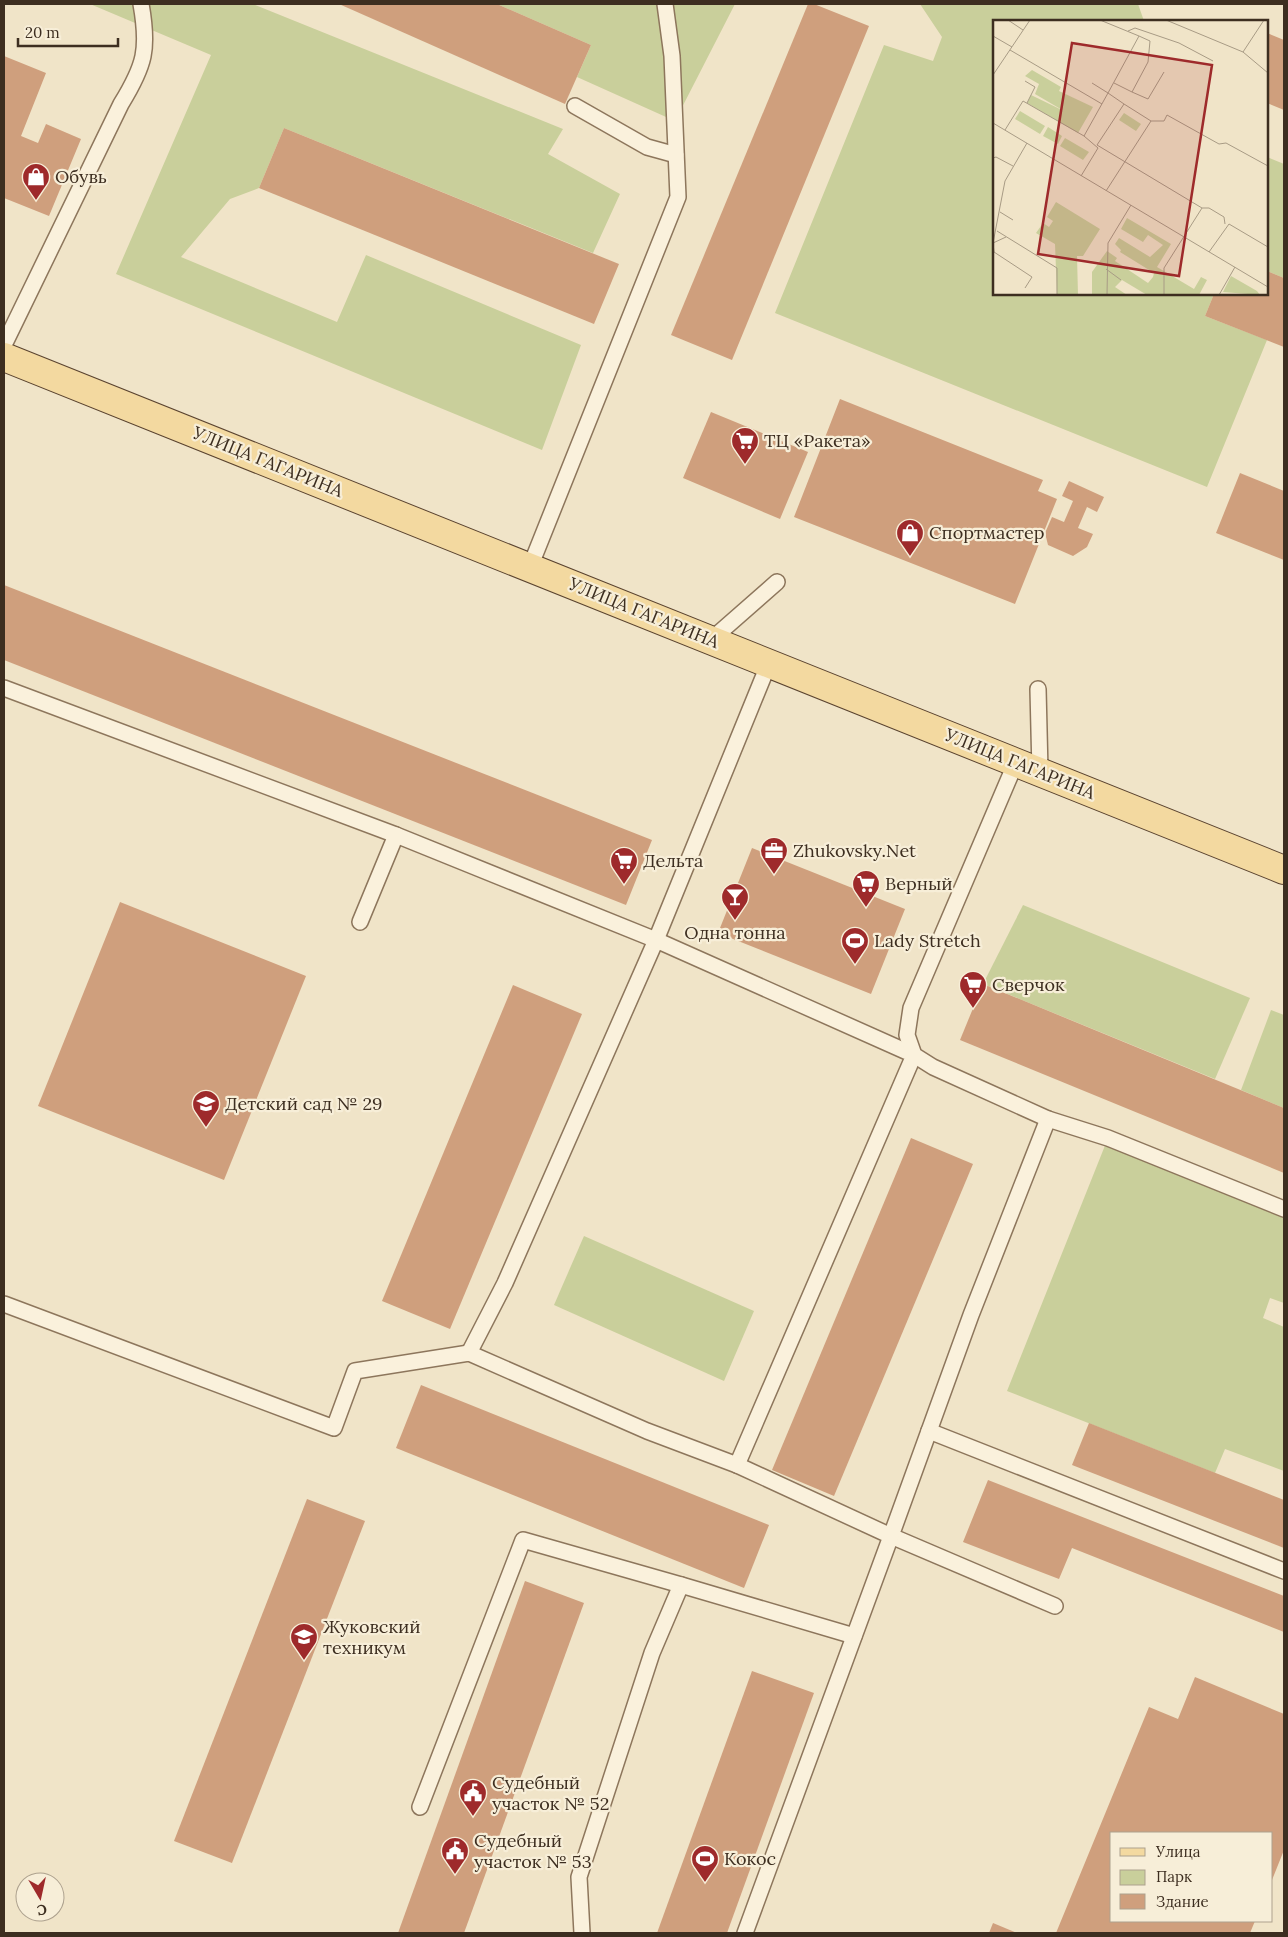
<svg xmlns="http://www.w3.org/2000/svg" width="1288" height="1937" font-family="Lora,serif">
	<rect width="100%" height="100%" fill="#f0e4c8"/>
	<g fill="#c9cf9b">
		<polygon points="90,4 253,4 563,129 548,154 620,194 593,253 284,128 259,188 230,199 181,257 337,322 366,255 581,345 542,450 116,274 211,55"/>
		<polygon points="497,4 735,4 675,121 577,77 591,45"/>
		<polygon points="920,4 1138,4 1144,21 994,21 994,294 1214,294 1205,316 1267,340 1207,487 775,313 884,45 933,61 942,37"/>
		<polygon points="1267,157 1284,164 1284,278 1267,271"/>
		<polygon points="1023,905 1250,998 1215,1079 983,984"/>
		<polygon points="1271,1010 1284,1015 1284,1108 1241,1090"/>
		<polygon points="1108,1138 1284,1209 1284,1303 1270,1298 1263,1318 1284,1327 1284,1471 1225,1449 1215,1473 1007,1391"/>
		<polygon points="584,1236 754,1311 724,1381 554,1305"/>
	</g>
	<g fill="#cf9f7d">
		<polygon points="339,4 497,4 591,45 565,104"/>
		<polygon points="808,4 814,4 869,26 732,360 671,335"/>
		<polygon points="1267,33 1284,40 1284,110 1267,103"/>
		<polygon points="4,56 46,73 21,136 38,143 46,124 81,139 49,216 4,198"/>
		<polygon points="284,128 619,264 594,324 259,188"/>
		<polygon points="1267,271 1284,278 1284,347 1205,316 1214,294 1267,294"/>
		<polygon points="840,399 1043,480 1038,491 1057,499 1015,604 794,517"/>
		<polygon points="711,412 808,452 780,519 683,478"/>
		<polygon points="1240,473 1284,491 1284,560 1216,533"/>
		<polygon points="1069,481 1104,497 1097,512 1087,507 1078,528 1093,534 1087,547 1073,556 1048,545 1045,533 1052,517 1064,522 1073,501 1062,496"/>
		<polygon points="4,585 652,840 626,905 4,660"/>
		<polygon points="752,848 905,909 871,994 718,933"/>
		<polygon points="120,902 306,976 224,1180 38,1106"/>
		<polygon points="983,984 1284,1108 1284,1173 960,1040"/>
		<polygon points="513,985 582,1014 450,1329 382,1301"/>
		<polygon points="911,1138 973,1164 834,1496 772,1470"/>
		<polygon points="421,1385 769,1525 744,1588 396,1448"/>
		<polygon points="1089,1423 1284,1500 1284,1548 1072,1465"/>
		<polygon points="988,1480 1284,1596 1284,1632 1072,1548 1059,1579 963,1542"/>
		<polygon points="307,1499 365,1521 232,1863 174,1841"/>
		<polygon points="525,1581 584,1603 464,1933 398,1933"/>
		<polygon points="752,1671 814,1693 727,1933 657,1933"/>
		<polygon points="1195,1677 1284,1714 1284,1850 1272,1880 1272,1833 1112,1833 1112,1921 1255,1921 1250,1933 1056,1933 1149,1707 1178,1719"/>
		<polygon points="993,1923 1017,1933 989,1933"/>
	</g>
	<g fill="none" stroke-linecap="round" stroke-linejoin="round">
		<defs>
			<g id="lane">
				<polyline points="575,106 647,147 676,155"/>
				<path d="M4 345 121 104C145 65 149 49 141 4"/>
				<polyline points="530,567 678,197 672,56 665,4"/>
				<polyline points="711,640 777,582"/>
				<polyline points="4,688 396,835 656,940 914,1055 737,1465 647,1431 469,1353 355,1371 334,1428 4,1304"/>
				<polyline points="1038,689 1040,771"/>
				<polyline points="1016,762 911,1008 907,1035 914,1055 933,1067 1048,1119 1108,1138 1284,1209"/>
				<polyline points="360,922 396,835"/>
				<polyline points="1048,1119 971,1315 891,1536 1055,1606"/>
				<polyline points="469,1353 505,1283 656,940 769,663"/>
				<polyline points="929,1431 1284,1571"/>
				<polyline points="737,1465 891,1536 745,1933"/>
				<polyline points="420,1807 523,1540 681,1585"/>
				<polyline points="582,1933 579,1877 652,1653 681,1585 854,1636"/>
			</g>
			<polyline id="primary" points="4,357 1284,870"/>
		</defs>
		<use href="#lane" stroke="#8d765c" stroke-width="18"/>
		<use href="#primary" stroke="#5b4430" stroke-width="30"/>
		<use href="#lane" stroke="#faf1dc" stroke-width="15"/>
		<use href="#primary" stroke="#f3d9a0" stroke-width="28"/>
	</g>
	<defs>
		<symbol id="shop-pin" viewBox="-11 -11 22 30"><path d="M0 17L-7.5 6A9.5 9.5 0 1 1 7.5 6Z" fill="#9e2a2b" stroke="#f7eed8"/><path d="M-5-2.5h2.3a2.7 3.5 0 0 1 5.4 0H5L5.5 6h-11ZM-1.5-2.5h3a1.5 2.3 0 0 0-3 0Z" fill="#fff"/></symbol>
		<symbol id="supermarket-pin" viewBox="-11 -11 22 30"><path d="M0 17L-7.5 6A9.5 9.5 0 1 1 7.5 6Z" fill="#9e2a2b" stroke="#f7eed8"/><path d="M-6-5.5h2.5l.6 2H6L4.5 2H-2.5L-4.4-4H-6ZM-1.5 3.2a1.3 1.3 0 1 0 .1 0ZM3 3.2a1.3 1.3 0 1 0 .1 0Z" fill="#fff"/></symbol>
		<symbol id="office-pin" viewBox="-11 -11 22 30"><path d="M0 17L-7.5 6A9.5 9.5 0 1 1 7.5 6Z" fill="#9e2a2b" stroke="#f7eed8"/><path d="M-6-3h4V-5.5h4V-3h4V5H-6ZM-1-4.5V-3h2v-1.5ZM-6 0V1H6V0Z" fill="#fff"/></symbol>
		<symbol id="bar-pin" viewBox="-11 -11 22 30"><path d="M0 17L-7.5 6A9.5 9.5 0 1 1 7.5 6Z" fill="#9e2a2b" stroke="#f7eed8"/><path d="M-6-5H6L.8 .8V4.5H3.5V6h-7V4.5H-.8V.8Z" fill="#fff"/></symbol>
		<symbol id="stadium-pin" viewBox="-11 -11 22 30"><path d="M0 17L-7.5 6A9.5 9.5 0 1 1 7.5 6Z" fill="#9e2a2b" stroke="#f7eed8"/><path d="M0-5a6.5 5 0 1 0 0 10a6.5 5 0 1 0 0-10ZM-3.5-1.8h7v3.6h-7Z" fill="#fff"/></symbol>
		<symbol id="school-pin" viewBox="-11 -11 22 30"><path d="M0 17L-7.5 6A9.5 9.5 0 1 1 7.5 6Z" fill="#9e2a2b" stroke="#f7eed8"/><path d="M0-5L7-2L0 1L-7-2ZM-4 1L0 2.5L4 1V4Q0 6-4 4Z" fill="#fff"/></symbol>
		<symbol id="university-pin" viewBox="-11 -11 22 30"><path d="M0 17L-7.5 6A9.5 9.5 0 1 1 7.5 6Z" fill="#9e2a2b" stroke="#f7eed8"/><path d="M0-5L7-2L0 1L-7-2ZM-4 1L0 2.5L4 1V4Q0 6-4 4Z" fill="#fff"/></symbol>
		<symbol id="civic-pin" viewBox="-11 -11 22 30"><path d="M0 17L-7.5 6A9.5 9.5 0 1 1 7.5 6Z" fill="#9e2a2b" stroke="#f7eed8"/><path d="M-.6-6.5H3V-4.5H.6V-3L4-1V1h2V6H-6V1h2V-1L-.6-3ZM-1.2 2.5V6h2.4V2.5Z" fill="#fff"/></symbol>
	</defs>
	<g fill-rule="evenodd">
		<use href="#shop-pin" x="20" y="161" width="32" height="43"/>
		<use href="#supermarket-pin" x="729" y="425" width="32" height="43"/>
		<use href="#shop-pin" x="894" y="517" width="32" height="43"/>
		<use href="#office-pin" x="758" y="835" width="32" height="43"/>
		<use href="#supermarket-pin" x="608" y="845" width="32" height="43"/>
		<use href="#supermarket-pin" x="850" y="868" width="32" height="43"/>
		<use href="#bar-pin" x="719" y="881" width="32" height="43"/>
		<use href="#stadium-pin" x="839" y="925" width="32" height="43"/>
		<use href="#supermarket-pin" x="957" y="969" width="32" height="43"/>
		<use href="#school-pin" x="190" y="1088" width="32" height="43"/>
		<use href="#university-pin" x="288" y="1621" width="32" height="43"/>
		<use href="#civic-pin" x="457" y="1777" width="32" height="43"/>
		<use href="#civic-pin" x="439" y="1835" width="32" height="43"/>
		<use href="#stadium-pin" x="689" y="1843" width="32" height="43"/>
	</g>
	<g text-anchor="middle" stroke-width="4.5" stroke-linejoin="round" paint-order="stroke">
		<g font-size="18" fill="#3d2e20" stroke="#f7eed8" text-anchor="start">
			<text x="55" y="183">Обувь</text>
			<text x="764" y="447">ТЦ «Ракета»</text>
			<text x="929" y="539">Спортмастер</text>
			<text x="793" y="857">Zhukovsky.Net</text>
			<text x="643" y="867">Дельта</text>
			<text x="885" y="890">Верный</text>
			<text x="735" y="939" text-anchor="middle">Одна тонна</text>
			<text x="874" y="947">Lady Stretch</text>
			<text x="992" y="991">Сверчок</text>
			<text x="225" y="1110">Детский сад № 29</text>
			<text x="323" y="1633">Жуковский<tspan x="323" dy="21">техникум</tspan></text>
			<text x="492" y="1789">Судебный<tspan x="492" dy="21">участок № 52</tspan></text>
			<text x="474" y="1847">Судебный<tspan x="474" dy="21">участок № 53</tspan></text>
			<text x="724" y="1865">Кокос</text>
		</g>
		<g font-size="18" fill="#3d2e20" stroke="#f7eed8">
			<text transform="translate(268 462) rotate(22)" y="6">УЛИЦА ГАГАРИНА</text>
			<text transform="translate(644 613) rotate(22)" y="6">УЛИЦА ГАГАРИНА</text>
			<text transform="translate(1020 764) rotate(22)" y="6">УЛИЦА ГАГАРИНА</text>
		</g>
	</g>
	<g transform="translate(993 20)">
		<rect width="275" height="275" fill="#f0e4c8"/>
		<path d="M39 50 68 67 66 71 100 87 85 113 34 83 38 75 71 91 42 74 46 64 32 56ZM27 91 52 106 47 114 22 99ZM131 93 148 104 143 111 126 100ZM55 107 69 116 65 124 50 116ZM72 118 96 132 90 140 67 126ZM63 182 107 209 90 236H84L85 275H64L62 224 43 213 50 203 56 207 60 201 54 197ZM134 198 178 224 164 247 201 269 208 257 214 260 206 275H154L129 260 122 267 134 275H99V252L114 231 124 238 122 241 155 263 160 257 161 253 127 232 128 230 122 224 126 218 157 237 170 225 155 215 150 222 128 209ZM238 256 264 271 267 275 230 272Z" fill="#c9cf9b"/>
		<path fill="none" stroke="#a89b85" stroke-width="1" d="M15 0 30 10M107 0 146 16M173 0 250 32 271 0M135 11 142 8 186 23 220 41M0 16 19 27M17 30 109 84M250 32 275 53M0 55 37 0M32 61 42 67 34 83M121 63 139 72 155 42 157 21 146 16 115 73 131 84M139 72 155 79 171 52M0 103 275 267M12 110 30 81 91 116 105 128 88 156M91 116 115 73 99 63M0 138 3 137 20 146M113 171 158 101M7 192 20 200M232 204 231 197 216 188H209L104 125 131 84 158 101H171L174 95 226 124 233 123 275 146M4 211 64 248V275M13 217 0 223 12 161 34 123M0 223 1 232 39 257 32 268M216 232 236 204 275 227M113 249 128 260M114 275 115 223 138 185M171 275V248L209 188M226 275 242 247"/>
		<path fill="#9e2a2b" fill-opacity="0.15" stroke="#9e2a2b" stroke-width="2.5" d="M79 23 219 45 186 256 45 234Z"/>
		<rect width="275" height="275" fill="none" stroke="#3d2e20" stroke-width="2.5"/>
	</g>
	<rect width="1288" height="1937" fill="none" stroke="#3d2e20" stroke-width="10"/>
	<rect x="1110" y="1832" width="162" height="90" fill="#f7eed8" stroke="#ada18e"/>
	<rect x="1120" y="1848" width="25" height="8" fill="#f3d9a0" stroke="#ada18e"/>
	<text x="1156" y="1857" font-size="15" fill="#3d2e20">Улица</text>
	<rect x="1120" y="1870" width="25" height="15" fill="#c9cf9b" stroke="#ada18e"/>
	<text x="1156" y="1882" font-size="15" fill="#3d2e20">Парк</text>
	<rect x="1120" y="1894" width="25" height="15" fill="#cf9f7d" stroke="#ada18e"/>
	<text x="1156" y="1907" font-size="15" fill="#3d2e20">Здание</text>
	<g transform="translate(40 1897) rotate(171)"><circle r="24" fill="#f7eed8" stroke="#ada18e"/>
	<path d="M0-4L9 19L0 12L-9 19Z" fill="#9e2a2b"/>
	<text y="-8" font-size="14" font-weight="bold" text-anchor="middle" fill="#3d2e20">С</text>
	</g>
	<path d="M18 38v8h100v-8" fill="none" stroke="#3d2e20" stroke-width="2.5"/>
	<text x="25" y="38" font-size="15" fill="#3d2e20" stroke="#f7eed8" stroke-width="4" paint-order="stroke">20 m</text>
</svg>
